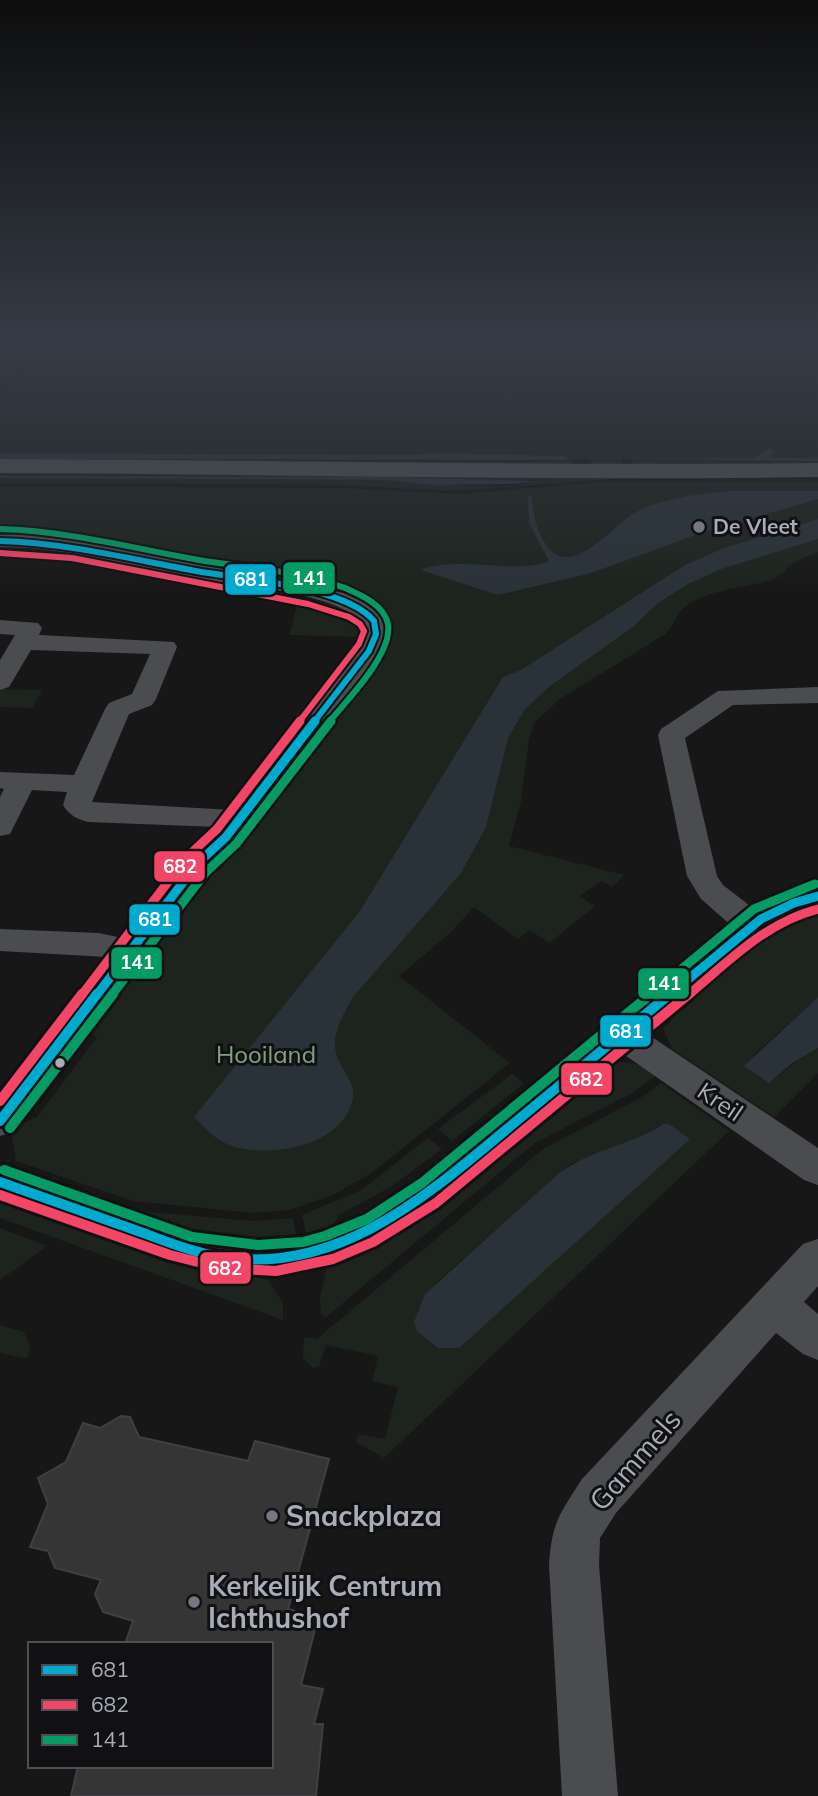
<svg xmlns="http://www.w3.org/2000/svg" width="818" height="1796" font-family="Mulish,sans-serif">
	<rect width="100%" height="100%" fill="#171717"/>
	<g fill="#1d241e" fill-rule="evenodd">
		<polygon points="0,343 53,343 0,381"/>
		<polygon points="68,343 818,343 818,467 634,465 632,459 622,459 624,466 593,464 588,459 578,459 569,465 0,459 565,461 429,453 409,455 0,453 0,393"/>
		<path d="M0 469 627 478 451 491 340 485 0 483V478L388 480C423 481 508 494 537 480L0 476Z"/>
		<path d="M613 481 818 482V552C810 556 800 558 793 563 785 569 781 577 771 580 743 589 713 588 687 605 676 613 674 626 664 635L560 699 534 723 529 739 521 801 509 846 624 875 612 887 602 881 580 896 595 906 549 943 530 930 518 939 474 907 450 933 399 976 510 1063 370 1174 333 1195 289 1210 253 1213 133 1201 16 1161 12 1136 23 1123 37 1117 97 1037 90 1034 88 1023 100 1018 209 873 206 867 383 621 280 580 74 541 13 534 0 537V486L342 488 462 494Z"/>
		<path d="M299 598C322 602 345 604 361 623V637L289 635Z"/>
		<polygon points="0,689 42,690 32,708 0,707"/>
		<polygon points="818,907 818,997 753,1056 769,1083 791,1065 818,1048 818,1073 774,1117 672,1049 663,1028 671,1021 665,1017 778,923"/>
		<polygon points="612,1061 648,1065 659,1073 634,1092 535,1143 325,1318 321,1314 320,1297 328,1262"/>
		<polygon points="512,1074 524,1083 452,1141 438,1129"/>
		<path d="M661 1083 729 1131 384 1458 356 1442 358 1434 385 1439 398 1387 372 1381 378 1356 326 1345 319 1367 313 1368 303 1358 304 1337 317 1339 543 1149 640 1098ZM662 1124H669L417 1313 426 1294 437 1282 569 1165 640 1137Z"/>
		<polygon points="428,1138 442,1149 392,1186 339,1215 330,1230 307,1237 302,1215 361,1190"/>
		<polygon points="3,1200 266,1276 283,1303 283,1320 0,1218 0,1204"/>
		<polygon points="128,1210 253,1221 293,1218 297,1239 249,1243 206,1237"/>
		<polygon points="0,1228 47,1246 0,1280"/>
		<polygon points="0,1325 24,1332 30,1347 28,1357 24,1358 0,1353"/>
	</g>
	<g fill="#2a3239">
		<polygon points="769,449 775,451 769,456 771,458 818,458 818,461 642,459 753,458"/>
		<polygon points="0,453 409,455 429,453 564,456 568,460 0,459"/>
		<polygon points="0,476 387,477 537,481 514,484 433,485 388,480 0,478"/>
		<path d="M728 491H818V499L698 534 591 573 498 595 421 570C460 555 514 575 549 561L529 523 528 496 532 497C533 514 536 529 545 543 571 584 613 523 638 511 664 498 699 494 728 491Z"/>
		<path d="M818 519V539L721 569 688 584 658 603 634 626 550 686 525 709 508 738 486 827 461 873 353 997C344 1013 331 1034 336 1053 340 1070 358 1083 352 1102 340 1147 269 1158 232 1146 216 1141 205 1128 194 1117L360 911 503 677 521 670 685 565 724 548Z"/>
		<polygon points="818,997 818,1048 791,1064 769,1083 744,1066"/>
		<path d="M663 1124H669L690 1139 459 1348H438L417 1331 414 1322 425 1294 557 1175C588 1150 630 1146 663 1124Z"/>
	</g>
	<polygon fill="#353536" stroke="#3f4043" stroke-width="2" points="121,1416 130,1417 139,1437 248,1461 255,1441 329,1459 288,1609 318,1617 301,1685 323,1689 314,1724 323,1724 316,1796 71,1796 78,1766 271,1766 271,1644 139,1644 126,1641 133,1621 103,1612 95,1594 101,1580 55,1568 48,1551 30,1547 48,1504 38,1478 66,1462 83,1423 100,1428"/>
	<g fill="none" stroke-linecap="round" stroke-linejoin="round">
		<g fill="#4b4c50" fill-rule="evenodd">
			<path d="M25 534 98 544 343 593C375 605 403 619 378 656L237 844 208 871 13 1132 0 1136V1093L107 957 0 951V929L99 933 122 938 186 857 218 827 88 822C77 819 69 815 63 805L67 792 32 790 10 834 0 836V797L4 789 0 788V772L74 775 105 709 109 703 132 694 150 654 31 650 9 687 0 690V660L15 635 0 634V620L38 623 42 628 39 635 174 642 177 647 156 699 152 705 129 714 92 802 232 810 358 649 364 632 363 622C329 591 240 586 194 578 129 566 67 547 0 547V535Z"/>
			<path d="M818 687V703L733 705 685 738 717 876 723 885 754 909 783 895 818 885V907L772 927 646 1033 818 1148V1185L804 1180 622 1053C584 1085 546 1117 509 1149 428 1218 336 1294 221 1275 192 1270 163 1258 135 1248 90 1231 45 1215 0 1199V1166L188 1231 221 1239 246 1241 290 1238 325 1231 356 1219 415 1181 732 926 701 899 687 876 658 735 661 729 718 691Z"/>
			<path d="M818 1239V1286L804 1302 818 1314V1360L803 1354 776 1333 616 1513 600 1538 599 1565 618 1796H562L549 1565C552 1522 559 1515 582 1479L803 1244Z"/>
		</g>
		<path fill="#4d4f52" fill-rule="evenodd" d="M0 459C273 460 545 466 818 463V477C545 481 273 474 0 473Z"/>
		<defs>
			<path id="bus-1-far2" d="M0 541C67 543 130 559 196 571 240 579 345 586 374 621L376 634 369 651 314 722"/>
			<g id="bus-1-far1">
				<polyline points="96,996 197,864 226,837 315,721"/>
				<polyline points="668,996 761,919 794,903 818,896"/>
			</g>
			<g id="bus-1">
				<polyline points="0,1121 97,994"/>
				<path d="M0 1182C45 1198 90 1214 135 1230 163 1240 191 1252 221 1257 342 1276 433 1190 519 1119 569 1077 620 1036 670 994"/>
			</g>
			<polyline id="bus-2-far2" points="0,553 72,558 308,604 349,617 360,624 364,631 359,644 299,722"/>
			<g id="bus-2-far1">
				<polyline points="81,996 187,857 217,829 300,721"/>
				<path d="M687 996C728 962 766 922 818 909"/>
			</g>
			<g id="bus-2">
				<polyline points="0,1101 82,994"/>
				<polyline points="0,1195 170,1255 222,1268 276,1271 333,1259 373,1242 436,1203 689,994"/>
			</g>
			<path id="bus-3-far2" d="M0 529C68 531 132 548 199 560 248 568 299 571 345 588 361 595 384 605 388 624 393 654 347 700 329 722"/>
			<g id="bus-3-far1">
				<polyline points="111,996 206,872 236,844 331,721"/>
				<polyline points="649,996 754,909 815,884"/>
			</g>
			<g id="bus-3">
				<polyline points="10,1128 113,994"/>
				<polyline points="4,1170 192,1237 258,1245 303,1242 325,1236 367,1219 422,1183 651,994"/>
			</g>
		</defs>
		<use href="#bus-1-far2" stroke="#111113" stroke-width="10"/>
		<use href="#bus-1-far1" stroke="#111113" stroke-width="14"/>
		<use href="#bus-1" stroke="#111113" stroke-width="16"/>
		<use href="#bus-2-far2" stroke="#111113" stroke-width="10"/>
		<use href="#bus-2-far1" stroke="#111113" stroke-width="14"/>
		<use href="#bus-2" stroke="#111113" stroke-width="16"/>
		<use href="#bus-3-far2" stroke="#111113" stroke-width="10"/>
		<use href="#bus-3-far1" stroke="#111113" stroke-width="14"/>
		<use href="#bus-3" stroke="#111113" stroke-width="16"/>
		<use href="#bus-1-far2" stroke="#00a9ce" stroke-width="6"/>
		<use href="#bus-1-far1" stroke="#00a9ce" stroke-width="9"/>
		<use href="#bus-1" stroke="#00a9ce" stroke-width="10"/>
		<use href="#bus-2-far2" stroke="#f34667" stroke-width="6"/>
		<use href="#bus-2-far1" stroke="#f34667" stroke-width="9"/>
		<use href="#bus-2" stroke="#f34667" stroke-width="10"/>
		<use href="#bus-3-far2" stroke="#069b64" stroke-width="6"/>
		<use href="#bus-3-far1" stroke="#069b64" stroke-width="9"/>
		<use href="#bus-3" stroke="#069b64" stroke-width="10"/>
	</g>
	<linearGradient id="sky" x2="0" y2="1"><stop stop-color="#0d0d0d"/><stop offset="0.58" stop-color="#363c47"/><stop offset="1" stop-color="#363c47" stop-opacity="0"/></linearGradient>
	<rect width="818" height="594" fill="url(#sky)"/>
	<g fill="#757880" stroke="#111113" stroke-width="2.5">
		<circle cx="699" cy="527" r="7"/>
		<circle cx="272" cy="1516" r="7"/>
		<circle cx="194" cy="1602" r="7"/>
	</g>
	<circle fill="#a8adb8" stroke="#111113" stroke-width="2.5" cx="60" cy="1063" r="6"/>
	<g text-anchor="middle" stroke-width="6" stroke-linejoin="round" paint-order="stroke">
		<g font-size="21" font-weight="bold" fill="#a8adb8" stroke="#111113" text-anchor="start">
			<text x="713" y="534">De Vleet</text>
		</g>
		<g font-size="24" fill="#7fa381" stroke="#111113">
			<text x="266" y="1063">Hooiland</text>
		</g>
		<g font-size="24" fill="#a8adb8" stroke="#111113">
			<text transform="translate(720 1102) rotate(34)" y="8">Kreil</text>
		</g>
		<g font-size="28" fill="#a8adb8" stroke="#111113">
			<text transform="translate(635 1460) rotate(-49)" y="10">Gammels</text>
		</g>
		<g font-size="28" font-weight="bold" fill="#a8adb8" stroke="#111113" text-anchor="start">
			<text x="286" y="1526">Snackplaza</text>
			<text x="208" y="1596">Kerkelijk Centrum<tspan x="208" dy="32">Ichthushof</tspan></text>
		</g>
	</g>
	<g stroke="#111113" stroke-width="2.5">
		<rect x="282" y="561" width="54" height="34" rx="7" fill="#069b64"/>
		<rect x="224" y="563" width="53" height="33" rx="7" fill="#00a9ce"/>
		<rect x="153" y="850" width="53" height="33" rx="7" fill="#f34667"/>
		<rect x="128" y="903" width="53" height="33" rx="7" fill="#00a9ce"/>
		<rect x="110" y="946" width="53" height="34" rx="7" fill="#069b64"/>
		<rect x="637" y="967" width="53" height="33" rx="7" fill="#069b64"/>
		<rect x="599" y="1014" width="53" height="34" rx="7" fill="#00a9ce"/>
		<rect x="560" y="1062" width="53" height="34" rx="7" fill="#f34667"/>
		<rect x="199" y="1251" width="53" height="34" rx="7" fill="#f34667"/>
	</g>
	<g font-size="19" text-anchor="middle" font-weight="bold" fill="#fff">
		<text x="309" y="585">141</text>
		<text x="251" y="586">681</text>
		<text x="180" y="873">682</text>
		<text x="155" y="926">681</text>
		<text x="137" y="969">141</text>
		<text x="664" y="990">141</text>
		<text x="626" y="1038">681</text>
		<text x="586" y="1086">682</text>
		<text x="225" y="1275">682</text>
	</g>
	<rect x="28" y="1642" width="245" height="126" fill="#111113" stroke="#4d4f55" stroke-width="2"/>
	<rect x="42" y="1665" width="35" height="10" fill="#00a9ce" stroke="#4d4f55" stroke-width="2"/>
	<text x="91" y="1677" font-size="21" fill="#a8adb8">681</text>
	<rect x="42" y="1700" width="35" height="10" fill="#f34667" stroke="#4d4f55" stroke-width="2"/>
	<text x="91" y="1712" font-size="21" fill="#a8adb8">682</text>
	<rect x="42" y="1735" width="35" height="10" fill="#069b64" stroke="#4d4f55" stroke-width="2"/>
	<text x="91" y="1747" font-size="21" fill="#a8adb8">141</text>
</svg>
